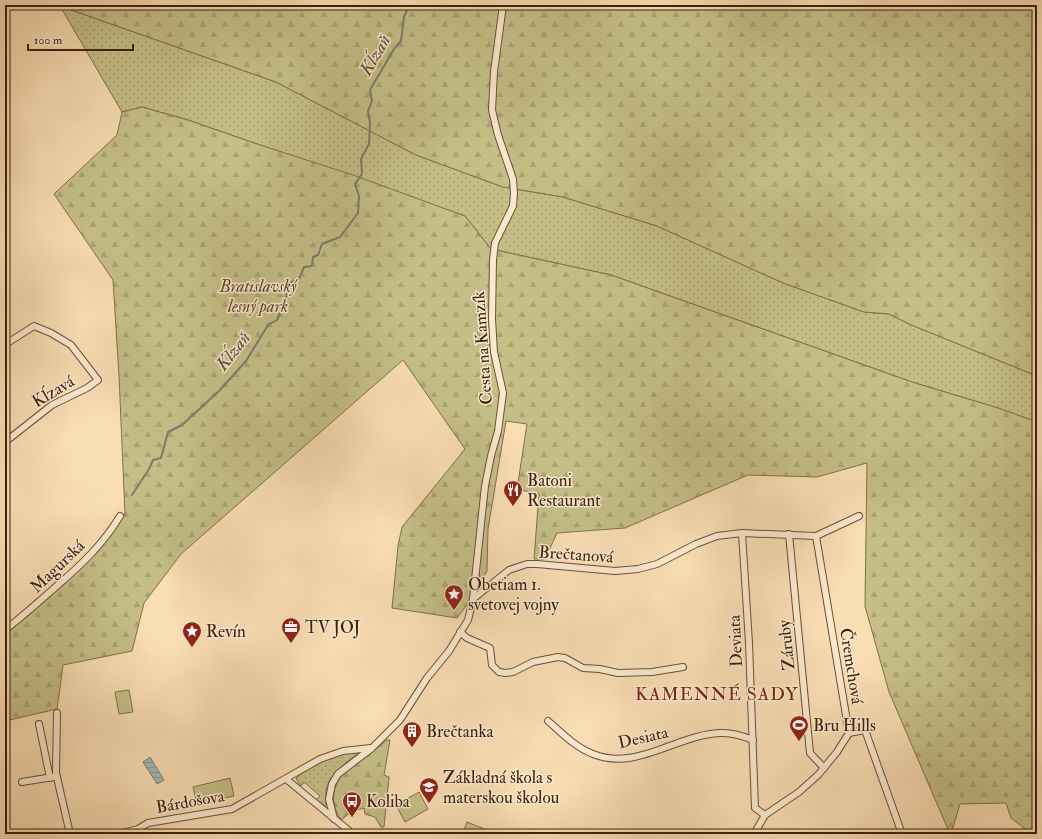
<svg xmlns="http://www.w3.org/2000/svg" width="1042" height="839" font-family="'IM FELL Double Pica',serif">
	<defs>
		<pattern id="grass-dots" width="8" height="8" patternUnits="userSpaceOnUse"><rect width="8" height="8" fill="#c5bf87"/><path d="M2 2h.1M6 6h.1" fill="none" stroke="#aaa473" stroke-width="1.8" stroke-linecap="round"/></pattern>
		<pattern id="forest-firs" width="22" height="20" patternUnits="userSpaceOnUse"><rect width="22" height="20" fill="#c5bf87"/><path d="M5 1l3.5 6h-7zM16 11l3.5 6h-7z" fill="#aaa473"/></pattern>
		<pattern id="water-rules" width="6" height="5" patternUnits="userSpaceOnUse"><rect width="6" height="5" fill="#9fbbb3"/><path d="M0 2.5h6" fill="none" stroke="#8aa099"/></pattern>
	</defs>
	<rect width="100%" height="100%" fill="#f9ddb3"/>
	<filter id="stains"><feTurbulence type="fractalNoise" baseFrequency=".005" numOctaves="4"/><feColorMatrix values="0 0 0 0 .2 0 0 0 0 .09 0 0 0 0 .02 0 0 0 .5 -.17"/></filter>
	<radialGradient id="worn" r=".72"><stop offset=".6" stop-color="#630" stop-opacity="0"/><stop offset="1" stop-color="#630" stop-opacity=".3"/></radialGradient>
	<g fill="url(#grass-dots)" stroke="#81704a">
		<polygon points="60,6 276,82 416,155 503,187 563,197 657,226 783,283 864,312 889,314 909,324 1037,376 1037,422 998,408 912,382 611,275 491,249 465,216 188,120 142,107 122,112"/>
		<path d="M364 749C351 759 333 770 327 786 325 792 326 799 326 805L325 806 316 800 320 796 304 782 301 786 296 779C308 761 345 754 364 749Z"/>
	</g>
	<g fill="url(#forest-firs)" stroke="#81704a">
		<polygon points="59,5 1037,5 1037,376 909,324 889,314 864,312 783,283 657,226 563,197 503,187 416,155 276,82 60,6"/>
		<polygon points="142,107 188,120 254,143 353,175 465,216 491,249 611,275 912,382 998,408 1037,422 1037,834 1032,834 1011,818 1006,803 960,804 951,834 950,834 889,692 865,606 867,463 817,477 748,475 625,528 557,533 545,559 534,559 539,494 517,489 527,424 506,421 488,529 487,571 472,598 457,618 392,608 398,546 402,527 465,449 403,360 181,554 144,603 132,651 63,665 57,709 5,721 5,632 84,563 125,514 119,375 113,280 54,194 117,135 122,112"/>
		<path d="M387 740H390L384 775 389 777 384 827H381L375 817 365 814 364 808 351 812 341 820C331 805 331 791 341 776Z"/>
	</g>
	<g fill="#c5bf87" stroke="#81704a">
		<polygon points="129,690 133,712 119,714 115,692"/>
		<polygon points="230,778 234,796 197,804 193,787"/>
		<polygon points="419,792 428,809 405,822 396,805"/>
		<polygon points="467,822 497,834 462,834"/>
	</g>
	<polygon fill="url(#water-rules)" stroke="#787d71" points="150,757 164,780 157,784 143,762"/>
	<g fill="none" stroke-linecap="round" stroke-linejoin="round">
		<polyline stroke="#787d71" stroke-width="2" points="132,495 149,469 153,460 161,458 168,432 182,425 219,391 246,361 268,325 277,320 285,303 287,292 292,282 299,279 304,267 312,266 313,257 318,255 322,244 340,237 358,213 359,196 355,184 362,174 361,159 369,144 370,123 368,111 372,101 370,90 394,49 401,41 404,17 409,5"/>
		<defs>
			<g id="street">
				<polyline points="5,442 52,405 87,388 98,380 71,345 51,333 34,326 9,342"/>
				<polyline points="742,533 749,643 755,808 765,815"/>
				<polyline points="789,534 810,753 824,768"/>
				<polyline points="473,599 509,570 527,564 537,564 615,571 638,569 657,564 696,544 717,536 742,533 816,536 859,516"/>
				<path d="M5 630C24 615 41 600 59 584 82 564 104 543 120 516"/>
				<polyline points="460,632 467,638 490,648 492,665 499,672 505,673 513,672 533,662 558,657 565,658 583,668 600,669 618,673 652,672 683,667"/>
				<polyline points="57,713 56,773 70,834"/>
				<path d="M548 721C562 733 575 747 593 754 638 772 678 733 723 733 734 733 743 736 753 740"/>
				<polyline points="39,724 50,778"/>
				<polyline points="849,733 865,730 902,834"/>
				<polyline points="286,779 353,834"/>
				<polyline points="22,782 53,777"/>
				<polyline points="334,819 329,799 332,784 338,774 372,748 400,720 427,678 449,651 468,620 473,599 485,486 491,456 498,431 503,393 494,352 492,319 493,260 495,243 513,206 514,193 513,179 498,135 492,110 494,72 503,5"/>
				<polyline points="119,834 138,829 148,823 232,809 320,759 343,751 371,748"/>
				<polyline points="754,834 765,815 799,792 818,775 837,752 849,733 816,536"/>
			</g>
		</defs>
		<use href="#street" stroke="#6c4f36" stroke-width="8"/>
		<use href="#street" stroke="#fbe9ce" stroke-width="6"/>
	</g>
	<defs>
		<symbol id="restaurant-pin" viewBox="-11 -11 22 30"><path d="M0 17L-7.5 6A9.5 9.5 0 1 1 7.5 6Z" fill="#8f2418" stroke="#fbe9ce"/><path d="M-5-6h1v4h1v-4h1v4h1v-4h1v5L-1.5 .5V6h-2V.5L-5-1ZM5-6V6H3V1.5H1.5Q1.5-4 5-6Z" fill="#fff"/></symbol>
		<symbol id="sight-pin" viewBox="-11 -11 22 30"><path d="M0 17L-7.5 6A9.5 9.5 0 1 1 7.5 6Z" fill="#8f2418" stroke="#fbe9ce"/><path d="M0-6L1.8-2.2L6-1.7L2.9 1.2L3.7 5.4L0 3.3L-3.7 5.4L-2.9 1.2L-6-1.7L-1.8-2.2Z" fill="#fff"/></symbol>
		<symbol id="office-pin" viewBox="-11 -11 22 30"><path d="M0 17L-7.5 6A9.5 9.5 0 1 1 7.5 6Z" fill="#8f2418" stroke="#fbe9ce"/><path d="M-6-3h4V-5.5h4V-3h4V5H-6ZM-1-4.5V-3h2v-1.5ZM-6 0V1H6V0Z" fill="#fff"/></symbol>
		<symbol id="stadium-pin" viewBox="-11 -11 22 30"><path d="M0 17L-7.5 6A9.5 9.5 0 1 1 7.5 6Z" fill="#8f2418" stroke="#fbe9ce"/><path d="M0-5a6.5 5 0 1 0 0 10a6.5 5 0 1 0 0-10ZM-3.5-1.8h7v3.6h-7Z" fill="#fff"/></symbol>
		<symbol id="building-pin" viewBox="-11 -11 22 30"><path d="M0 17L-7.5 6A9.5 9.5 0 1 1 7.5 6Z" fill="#8f2418" stroke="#fbe9ce"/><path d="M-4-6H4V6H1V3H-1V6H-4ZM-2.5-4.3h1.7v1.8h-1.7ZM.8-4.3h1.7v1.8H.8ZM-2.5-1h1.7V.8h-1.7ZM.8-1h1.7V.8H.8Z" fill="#fff"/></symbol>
		<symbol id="school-pin" viewBox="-11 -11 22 30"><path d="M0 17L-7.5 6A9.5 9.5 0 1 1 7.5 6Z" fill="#8f2418" stroke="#fbe9ce"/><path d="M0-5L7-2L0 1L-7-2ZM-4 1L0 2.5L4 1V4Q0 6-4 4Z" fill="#fff"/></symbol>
		<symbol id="bus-pin" viewBox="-11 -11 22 30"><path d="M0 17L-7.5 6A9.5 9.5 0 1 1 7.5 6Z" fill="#8f2418" stroke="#fbe9ce"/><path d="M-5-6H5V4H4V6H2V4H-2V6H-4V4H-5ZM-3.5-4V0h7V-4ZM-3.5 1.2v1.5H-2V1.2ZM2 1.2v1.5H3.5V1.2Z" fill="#fff"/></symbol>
	</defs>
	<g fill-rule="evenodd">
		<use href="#restaurant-pin" x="502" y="479" width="22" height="30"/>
		<use href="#sight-pin" x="443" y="583" width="22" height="30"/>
		<use href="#office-pin" x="280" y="616" width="22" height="30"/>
		<use href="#sight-pin" x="181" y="620" width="22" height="30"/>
		<use href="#stadium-pin" x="788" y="714" width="22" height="30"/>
		<use href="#building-pin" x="401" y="720" width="22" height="30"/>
		<use href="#school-pin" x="418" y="776" width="22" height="30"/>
		<use href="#bus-pin" x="341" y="790" width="22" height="30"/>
	</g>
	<g text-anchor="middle" stroke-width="3" stroke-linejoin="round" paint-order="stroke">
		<g font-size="17" font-style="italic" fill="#5f482c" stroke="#fbe9ce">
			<text x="258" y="292">Bratislavský<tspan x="258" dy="20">lesný park</tspan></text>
		</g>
		<g font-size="17" fill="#3d200d" stroke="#fbe9ce">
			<text transform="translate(482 348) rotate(-94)" y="6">Cesta na Kamzík</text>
			<text transform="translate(53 391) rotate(-31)" y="6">Kĺzavá</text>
			<text transform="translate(576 554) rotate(4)" y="6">Brečtanová</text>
			<text transform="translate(57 566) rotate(-44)" y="6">Magurská</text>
			<text transform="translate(735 641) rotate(-93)" y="6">Deviata</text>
			<text transform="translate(786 645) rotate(-96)" y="6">Záruby</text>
			<text transform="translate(852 666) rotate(81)" y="6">Čremchová</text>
			<text transform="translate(643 737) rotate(-13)" y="6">Desiata</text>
			<text transform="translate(190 801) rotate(-10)" y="6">Bárdošova</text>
		</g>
		<g font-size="17" fill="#3d200d" stroke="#fbe9ce" text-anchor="start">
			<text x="527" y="486">Batoni<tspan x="527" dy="20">Restaurant</tspan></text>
			<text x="468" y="590">Obetiam 1.<tspan x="468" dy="20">svetovej vojny</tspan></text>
			<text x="305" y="633">TV JOJ</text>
			<text x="206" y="637">Revín</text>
			<text x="813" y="731">Bru Hills</text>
			<text x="426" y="737">Brečtanka</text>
			<text x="443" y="783">Základná škola s<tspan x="443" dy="20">materskou školou</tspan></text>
			<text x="366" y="807">Koliba</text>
		</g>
		<g font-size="18" font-style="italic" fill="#5a4e3f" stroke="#fbe9ce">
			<text transform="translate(375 55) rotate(-60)" y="6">Kĺzaň</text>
			<text transform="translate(233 351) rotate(-52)" y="6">Kĺzaň</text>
		</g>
		<g font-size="18" letter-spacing="1" fill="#7a1f14" stroke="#fbe9ce">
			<text x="717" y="700">KAMENNÉ SADY</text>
		</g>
	</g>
	<rect width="1042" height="839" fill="none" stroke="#f9ddb3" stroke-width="20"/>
	<rect x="6" y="6" width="1030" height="827" fill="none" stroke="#3d200d" stroke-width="2"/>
	<rect x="10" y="10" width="1022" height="819" fill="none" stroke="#3d200d"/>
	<path d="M28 44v6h105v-6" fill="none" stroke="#3d200d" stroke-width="2"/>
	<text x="34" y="44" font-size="12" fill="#3d200d" stroke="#fbe9ce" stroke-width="3" paint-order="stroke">100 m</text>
	<rect width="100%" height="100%" filter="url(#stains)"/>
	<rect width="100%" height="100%" fill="url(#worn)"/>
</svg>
